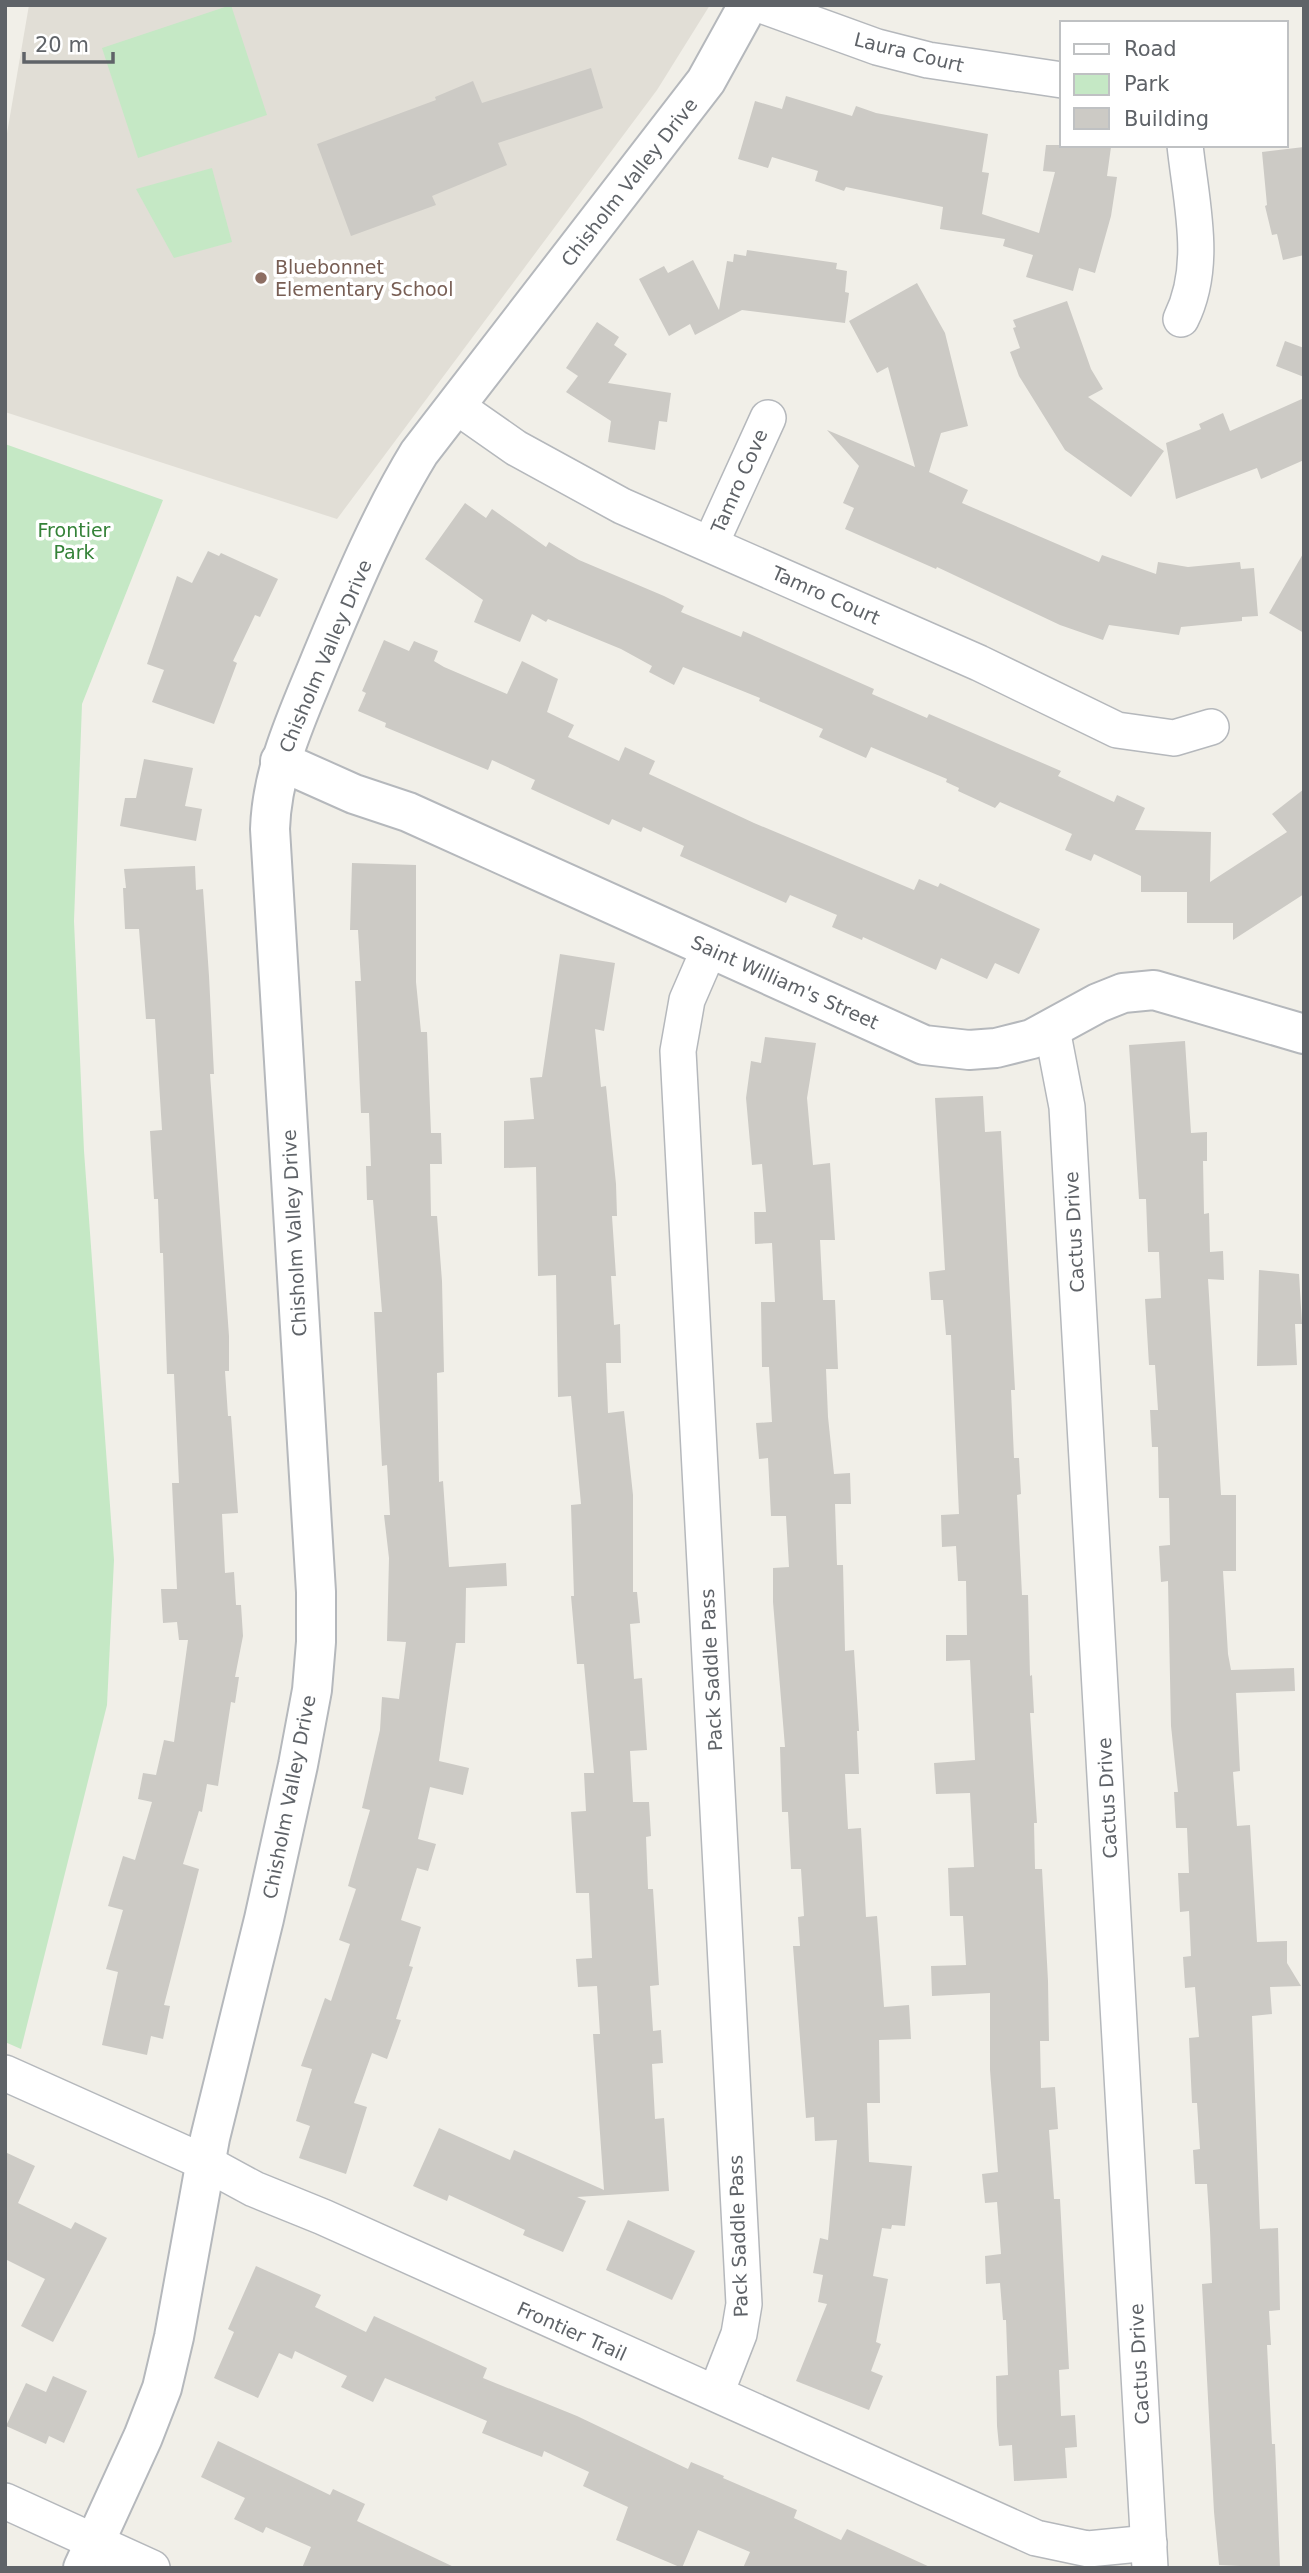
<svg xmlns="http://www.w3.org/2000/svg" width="1309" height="2573" font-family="'DejaVu Sans',sans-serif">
	<rect width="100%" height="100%" fill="#f1efe8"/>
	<polygon fill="#e1ded6" points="29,5 710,5 657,90 337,519 5,412 5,145"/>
	<g fill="#c5e8c5">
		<polygon points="231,5 267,115 138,158 102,48"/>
		<polygon points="212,168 232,242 174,258 136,189"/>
		<polygon points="5,444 163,500 82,704 74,921 84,1151 114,1560 107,1705 21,2049 5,2042"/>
	</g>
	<g fill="#cccac5">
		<polygon points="591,68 603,108 498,143 507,165 432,196 436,205 351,236 317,144 436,100 435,97 473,81 482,103"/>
		<polygon points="786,96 852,116 856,106 876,113 988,134 982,172 989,173 982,214 1039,233 1055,172 1043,171 1046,145 1108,145 1111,147 1107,176 1117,177 1111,216 1095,273 1079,268 1073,291 1026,277 1033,255 1003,246 1005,239 940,229 943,207 846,187 844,191 815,181 818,171 772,157 768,168 738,159 755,101 782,109"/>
		<polygon points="1304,147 1304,255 1283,260 1277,234 1272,235 1265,206 1267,205 1262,152"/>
		<polygon points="747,250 837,263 836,269 847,271 845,292 849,293 845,323 742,310 695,335 690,324 669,336 639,279 664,266 668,273 693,260 719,310 727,261 733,262 734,254 746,256"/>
		<polygon points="917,283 945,333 968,426 941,433 929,472 968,490 962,503 1099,562 1102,555 1156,574 1158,562 1188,567 1240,562 1241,569 1254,568 1258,616 1242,617 1242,621 1181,627 1179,635 1109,625 1103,640 1060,625 937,567 936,569 845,529 854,508 843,503 859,466 827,430 915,467 888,367 877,373 849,321"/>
		<polygon points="1067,301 1091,369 1103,389 1088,397 1164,451 1131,497 1065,450 1019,376 1010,352 1020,348 1013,328 1016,327 1013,320"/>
		<polygon points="597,322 619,337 614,345 627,354 608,383 671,393 667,422 659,421 655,450 608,442 611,421 566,392 578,376 566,368"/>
		<polygon points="1285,341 1304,348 1304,377 1276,366"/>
		<polygon points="1304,398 1304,460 1261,479 1257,468 1176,499 1166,443 1201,429 1199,424 1223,413 1230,431"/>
		<polygon points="465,503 486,518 492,509 546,547 549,542 579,560 664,596 684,606 681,612 741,637 743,631 770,643 874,689 872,694 927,718 929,714 1061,771 1058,776 1114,802 1117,795 1145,808 1135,830 1211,832 1210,882 1287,832 1272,814 1304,789 1304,894 1233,940 1233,923 1187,923 1187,892 1141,892 1141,876 1094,854 1091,861 1065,850 1072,834 1000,802 995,808 958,791 959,788 946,782 947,779 871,747 866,758 819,737 823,729 759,701 760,698 683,667 674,685 649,672 652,666 621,649 548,619 546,622 532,614 520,642 474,622 483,600 425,559"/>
		<polygon points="208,551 219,556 221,553 278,579 260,617 255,615 233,661 237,663 214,724 152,702 164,670 147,664 177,576 192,583"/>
		<polygon points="1304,552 1304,633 1269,613"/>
		<polygon points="384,640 409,651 414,641 438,651 434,661 444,667 507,694 522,661 558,679 547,712 574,725 568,737 619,761 625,747 655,761 649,774 754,823 914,890 919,879 938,887 940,883 1040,929 1019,974 995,963 987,979 941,958 936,970 863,937 862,940 832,927 837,915 790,895 786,903 680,856 684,846 643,827 641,832 612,819 609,825 531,789 535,780 492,760 488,770 385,727 386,723 358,711 366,693 362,691"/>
		<polygon points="144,759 193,768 185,806 202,809 196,841 120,826 125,798 136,798"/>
		<polygon points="352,863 416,865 416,982 421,1032 427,1032 431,1133 441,1133 442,1164 430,1164 431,1216 437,1216 442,1281 444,1372 437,1373 439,1482 443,1481 449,1567 506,1563 507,1586 466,1588 465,1643 456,1643 439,1761 469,1768 463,1795 430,1787 418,1839 436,1844 428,1871 417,1868 401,1920 421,1927 409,1966 413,1967 396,2019 401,2020 387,2059 372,2053 354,2103 367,2107 346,2174 299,2158 310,2126 296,2121 312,2069 301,2066 325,1998 331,2001 350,1944 339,1940 356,1889 348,1886 370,1810 362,1808 380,1730 382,1697 399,1699 406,1642 387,1641 389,1558 384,1515 390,1515 387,1465 382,1466 374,1312 382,1312 373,1200 367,1200 366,1166 371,1166 369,1113 361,1113 355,981 361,981 358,930 350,930"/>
		<polygon points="195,866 196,890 203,889 209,976 214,1074 210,1074 229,1336 229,1371 225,1371 228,1416 231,1416 238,1513 222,1514 225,1573 234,1572 236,1605 241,1605 243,1636 235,1677 239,1677 235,1703 231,1702 218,1786 207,1784 202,1812 199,1811 183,1864 199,1869 164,2005 170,2006 163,2039 151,2036 147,2055 102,2045 118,1972 106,1969 123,1910 108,1906 123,1856 135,1860 152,1802 138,1799 143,1773 156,1775 164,1740 174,1742 188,1640 179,1640 177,1622 163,1623 161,1589 177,1589 172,1483 179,1483 174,1374 167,1374 163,1253 160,1253 158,1199 154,1199 150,1131 162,1130 155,1019 146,1019 139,929 125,929 123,888 126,888 124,869"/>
		<polygon points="560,954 615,963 604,1031 595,1029 601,1087 606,1086 616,1184 617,1216 612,1216 616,1276 611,1276 614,1325 620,1324 621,1363 606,1363 608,1413 624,1411 633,1495 633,1592 637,1592 640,1623 630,1624 634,1679 642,1678 647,1750 630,1751 633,1802 649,1802 651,1836 646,1837 648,1889 653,1889 659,1985 650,1986 653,2031 661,2030 663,2063 652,2064 655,2119 664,2118 669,2191 577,2197 586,2201 563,2252 523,2235 525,2230 449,2195 447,2201 413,2186 439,2128 510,2160 514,2150 604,2190 593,2034 600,2034 597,1986 578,1987 576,1959 592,1958 589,1893 576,1893 571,1812 586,1811 584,1773 594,1773 584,1664 577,1664 571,1596 574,1596 571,1505 581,1504 571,1396 558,1397 556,1275 538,1276 536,1167 504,1168 504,1121 534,1119 530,1078 542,1077"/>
		<polygon points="765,1037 816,1043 807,1098 813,1165 830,1163 835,1240 820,1240 823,1300 835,1300 838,1369 826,1369 828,1417 834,1474 850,1473 851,1504 835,1504 837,1565 843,1565 845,1651 854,1650 859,1731 857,1731 859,1774 845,1774 848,1829 861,1828 866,1917 877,1916 884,2007 909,2005 911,2039 879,2040 880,2103 867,2103 869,2162 912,2166 905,2226 892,2225 891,2229 882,2228 873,2276 888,2279 876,2342 881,2344 871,2371 883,2376 869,2410 796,2381 827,2304 818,2302 823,2275 813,2273 820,2238 828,2240 837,2140 815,2141 814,2117 806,2118 793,1946 800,1946 798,1917 804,1916 801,1869 791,1869 788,1812 782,1812 780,1747 785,1747 773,1602 773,1568 789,1567 786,1516 771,1516 768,1458 759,1459 756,1423 772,1422 769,1367 762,1367 761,1302 775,1302 772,1243 755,1244 754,1212 766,1212 762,1164 752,1165 746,1098 751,1061 761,1063"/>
		<polygon points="1185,1041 1191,1133 1207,1132 1207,1161 1203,1161 1204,1214 1209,1213 1210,1252 1223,1251 1224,1280 1208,1279 1221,1495 1236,1495 1236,1571 1223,1571 1228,1654 1231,1670 1294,1668 1295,1691 1236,1693 1240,1771 1233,1772 1237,1826 1250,1825 1257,1942 1287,1941 1287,1963 1301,1986 1270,1987 1272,2014 1252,2016 1260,2229 1278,2228 1280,2310 1269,2311 1271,2345 1267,2345 1272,2444 1275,2444 1280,2568 1219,2565 1214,2512 1202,2284 1212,2283 1210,2230 1207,2184 1195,2184 1193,2150 1200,2149 1197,2103 1192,2103 1189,2038 1199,2037 1195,1987 1185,1988 1183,1957 1191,1956 1189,1911 1180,1912 1178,1873 1189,1873 1187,1828 1176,1828 1174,1792 1178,1792 1171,1726 1168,1581 1161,1582 1159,1546 1170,1545 1169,1498 1159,1498 1158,1447 1152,1447 1150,1410 1158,1410 1155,1365 1149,1365 1145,1299 1161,1298 1159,1252 1148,1252 1146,1199 1139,1199 1129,1045"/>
		<polygon points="983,1096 985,1132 1001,1131 1015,1390 1011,1390 1014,1458 1019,1458 1021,1494 1017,1495 1022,1595 1028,1595 1030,1676 1032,1675 1034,1713 1030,1713 1037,1823 1034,1823 1035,1869 1042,1869 1048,1981 1049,2041 1040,2041 1041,2088 1055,2087 1058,2129 1049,2130 1054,2199 1060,2199 1069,2369 1059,2370 1061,2416 1075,2415 1077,2447 1065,2448 1067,2478 1014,2481 1012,2445 999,2446 997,2426 996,2376 1008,2375 1006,2320 1003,2320 1000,2283 986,2284 985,2256 1001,2254 997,2202 985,2203 982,2174 998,2172 990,2070 990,1993 932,1996 931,1966 966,1965 963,1916 950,1916 948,1868 974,1867 970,1793 936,1794 934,1763 975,1760 970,1660 946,1661 946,1635 967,1635 966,1581 958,1581 956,1546 942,1547 941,1515 959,1514 951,1335 946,1335 943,1300 931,1300 929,1272 945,1270 935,1098"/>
		<polygon points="1259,1270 1299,1274 1302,1324 1295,1324 1297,1365 1257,1366"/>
		<polygon points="5,2152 35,2166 18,2203 71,2229 75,2222 107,2238 53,2342 21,2326 45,2279 5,2259"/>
		<polygon points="628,2220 695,2251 672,2300 606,2270"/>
		<polygon points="256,2266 321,2295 315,2307 366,2332 374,2316 487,2368 483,2378 577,2416 688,2469 691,2462 724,2476 723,2478 797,2510 794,2518 841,2540 847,2529 932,2568 743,2568 750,2552 698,2530 682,2568 616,2540 628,2507 583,2486 589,2472 544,2451 542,2457 482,2433 487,2421 385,2378 373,2402 341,2387 347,2376 295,2351 292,2359 279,2353 258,2398 214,2378 234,2332 228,2329"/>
		<polygon points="53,2376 87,2391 64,2443 49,2436 46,2444 6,2426 26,2383 46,2392"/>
		<polygon points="218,2441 330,2495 333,2489 365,2504 357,2521 456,2568 302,2568 311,2547 266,2527 263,2533 234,2519 245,2498 201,2477"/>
	</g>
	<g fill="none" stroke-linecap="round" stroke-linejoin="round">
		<defs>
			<g id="minor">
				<polyline points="761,5 877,47 928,60 1062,80"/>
				<path d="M1181 319C1208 265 1191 203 1185 145"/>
				<polyline points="456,406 516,448 622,506 979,663 1117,730 1174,738 1211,727"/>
				<polyline points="711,543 768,418"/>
				<polyline points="710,947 687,1000 678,1051 744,2304 739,2334 716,2393"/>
				<polyline points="1052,1029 1067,1107 1150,2568"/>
				<polyline points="5,2073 206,2163 254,2189 323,2217 1036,2538 1088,2549 1149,2543"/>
				<polyline points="5,2501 152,2568"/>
			</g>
			<g id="tertiary">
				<polyline points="280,761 354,794 408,812 924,1045 969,1050 996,1048 1032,1039 1098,1003 1123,993 1154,990 1304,1034"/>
				<path d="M83 2568 143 2437 162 2388 174 2337 210 2138 264 1919 298 1765 312 1690 316 1642V1592L270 829C272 767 299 713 322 656 351 587 380 517 419 453L706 81 748 5"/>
			</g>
		</defs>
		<use href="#minor" stroke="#b5b8bc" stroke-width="38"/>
		<use href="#tertiary" stroke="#b5b8bc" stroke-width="42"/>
		<use href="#minor" stroke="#fff" stroke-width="35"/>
		<use href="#tertiary" stroke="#fff" stroke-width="38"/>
	</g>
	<circle fill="#8d6e63" stroke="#fff" stroke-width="2.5" cx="261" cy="278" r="7"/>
	<g text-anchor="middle" stroke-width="7" stroke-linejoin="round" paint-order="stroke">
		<g font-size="19" fill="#5f6368" stroke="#fff">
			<text transform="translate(909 52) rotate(14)" y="7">Laura Court</text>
			<text transform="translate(629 182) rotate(-52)" y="7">Chisholm Valley Drive</text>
			<text transform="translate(739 481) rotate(-66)" y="7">Tamro Cove</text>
			<text transform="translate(826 595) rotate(24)" y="7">Tamro Court</text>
			<text transform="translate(325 656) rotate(-67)" y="7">Chisholm Valley Drive</text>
			<text transform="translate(785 982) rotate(24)" y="7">Saint William's Street</text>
			<text transform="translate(1074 1232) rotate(-93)" y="7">Cactus Drive</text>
			<text transform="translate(294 1233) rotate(-93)" y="7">Chisholm Valley Drive</text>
			<text transform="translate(711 1670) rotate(-93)" y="7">Pack Saddle Pass</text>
			<text transform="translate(289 1797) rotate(-79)" y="7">Chisholm Valley Drive</text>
			<text transform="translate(1107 1798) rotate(-93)" y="7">Cactus Drive</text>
			<text transform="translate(738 2236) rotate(-92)" y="7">Pack Saddle Pass</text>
			<text transform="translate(572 2331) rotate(24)" y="7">Frontier Trail</text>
			<text transform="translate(1139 2364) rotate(-93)" y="7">Cactus Drive</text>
		</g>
		<g font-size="19" fill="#785e54" stroke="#fff" text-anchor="start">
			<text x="275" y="274">Bluebonnet<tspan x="275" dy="22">Elementary School</tspan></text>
		</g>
		<g font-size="19" fill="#348238" stroke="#fff">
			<text x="74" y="537">Frontier<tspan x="74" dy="22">Park</tspan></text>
		</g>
	</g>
	<rect width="1309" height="2573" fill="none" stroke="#5f6368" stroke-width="14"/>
	<rect x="1060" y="21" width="228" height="126" fill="#ffffff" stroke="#bfc1c3" stroke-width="2"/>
	<rect x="1074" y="44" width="35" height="10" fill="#ffffff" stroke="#bfc1c3" stroke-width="2"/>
	<text x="1124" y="56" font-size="21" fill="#5f6368">Road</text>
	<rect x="1074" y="74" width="35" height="21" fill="#c5e8c5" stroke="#bfc1c3" stroke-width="2"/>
	<text x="1124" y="91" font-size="21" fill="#5f6368">Park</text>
	<rect x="1074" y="108" width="35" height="21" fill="#cccac5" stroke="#bfc1c3" stroke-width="2"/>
	<text x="1124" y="126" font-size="21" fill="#5f6368">Building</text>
	<path d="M24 52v10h89v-10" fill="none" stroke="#5f6368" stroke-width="3.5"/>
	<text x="35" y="52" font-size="21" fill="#5f6368" stroke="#ffffff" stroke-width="5" paint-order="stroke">20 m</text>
</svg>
